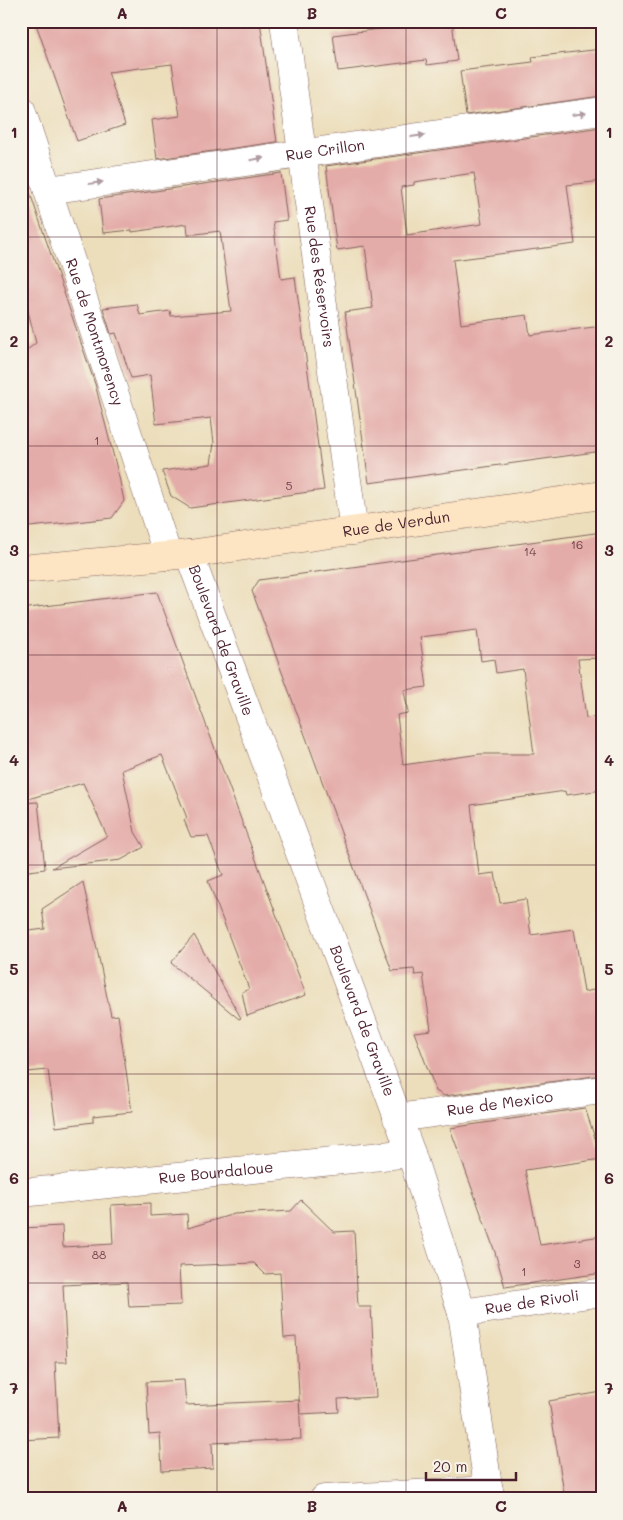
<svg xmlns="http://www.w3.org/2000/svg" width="623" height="1520" font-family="Mali,sans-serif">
	<rect width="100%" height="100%" fill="#f7f3e8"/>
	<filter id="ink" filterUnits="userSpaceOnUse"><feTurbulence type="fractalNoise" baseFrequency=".02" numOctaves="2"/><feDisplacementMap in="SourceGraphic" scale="10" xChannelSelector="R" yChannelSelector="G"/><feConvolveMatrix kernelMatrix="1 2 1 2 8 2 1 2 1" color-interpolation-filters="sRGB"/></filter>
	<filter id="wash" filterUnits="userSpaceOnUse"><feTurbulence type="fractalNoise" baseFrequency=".0096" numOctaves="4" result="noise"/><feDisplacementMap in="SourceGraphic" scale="20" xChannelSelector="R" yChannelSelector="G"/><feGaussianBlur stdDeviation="1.12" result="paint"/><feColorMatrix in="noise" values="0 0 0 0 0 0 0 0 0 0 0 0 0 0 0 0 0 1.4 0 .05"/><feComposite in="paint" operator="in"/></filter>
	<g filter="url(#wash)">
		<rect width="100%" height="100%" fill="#ecdebb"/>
		<polygon fill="#f6cfd6" points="21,1072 27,1072 33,1123 21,1125"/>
		<g id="blocks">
			<g fill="#e4aca9" fill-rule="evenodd">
				<polygon points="35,21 260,21 277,142 157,159 152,120 180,116 172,64 108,72 125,125 77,141"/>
				<polygon points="443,21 452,21 457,61 427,65 426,60 338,71 333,35"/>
				<polygon points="602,49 602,96 466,115 460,71 533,62 532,57"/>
				<path d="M602 127V181L567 185 575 244 453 260 461 324 527 315 530 335 602 326V451L369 483 345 312 373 308 365 246 337 250 326 166ZM474 173 482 224 407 235 401 187 414 185V182Z"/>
				<polygon points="281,173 287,220 273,222 281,279 295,277 324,490 190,508 171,496 162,471 211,464 214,443 211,418 156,424 150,375 131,378 116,333 111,334 103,308 137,304 140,315 170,311 171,316 231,311 220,231 188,235 187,224 132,232 132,230 103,233 99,199"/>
				<polygon points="25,178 95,384 119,477 124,501 112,518 21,528 21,355 36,343 21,283 21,179"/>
				<path d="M602 532V658L578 659 586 718 602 716V790L566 795 565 791 471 805 479 875 495 873 500 903 526 899 531 935 574 929 584 992 602 988V1075L444 1096 436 1091 414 1032 431 1030 423 974 415 975 414 969 392 971 252 591 259 580ZM477 630 481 661 494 659 496 673 523 669 534 754H480L403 765 397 715 408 713 404 690 427 687 420 637Z"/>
				<polygon points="157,592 306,995 247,1016 242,992 249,989 208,881 223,875 208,836 191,837 184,820 187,818 162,755 122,770 135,832 144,847 121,860 52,868 107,836 83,783 21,801 21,760 26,759 21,719 21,609"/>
				<polygon points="38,802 45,869 21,872 21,803"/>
				<polygon points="83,882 111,1016 118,1015 132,1112 93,1116 93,1122 56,1127 48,1070 27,1072 21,1029 21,932 45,929 42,909"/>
				<polygon points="194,935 241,1018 239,1019 171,963"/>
				<polygon points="585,1108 602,1159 525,1170 540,1245 602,1236 602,1273 505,1287 495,1252 450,1128"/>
				<polygon points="301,1200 334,1232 354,1231 358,1307 371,1307 376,1397 338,1399 339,1412 300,1414 296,1337 284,1338 280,1273 265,1274 254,1263 179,1266 181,1305 129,1307 127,1282 63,1285 67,1362 55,1362 59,1438 21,1440 21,1263 24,1262 22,1228 62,1226 63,1247 113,1244 111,1205 150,1203 150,1216 187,1214 188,1228 234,1214 291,1211"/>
				<polygon points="184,1380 186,1405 299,1400 301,1439 212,1443 213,1468 162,1471 160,1433 149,1434 146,1382"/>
				<polygon points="602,1392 602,1499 565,1499 549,1401"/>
			</g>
		</g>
	</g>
	<g filter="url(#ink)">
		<use href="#blocks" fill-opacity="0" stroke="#83625d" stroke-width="1"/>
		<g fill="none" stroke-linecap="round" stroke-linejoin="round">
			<defs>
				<g id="street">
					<path id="s1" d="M284 21 354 531"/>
					<path id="s2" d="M21 109 168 556"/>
					<path id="s3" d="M48 190 602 111"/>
					<path id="s4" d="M189 554 411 1153 462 1313 490 1499"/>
					<path id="s5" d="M397 1118 602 1090"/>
					<path id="s6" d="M21 1193 411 1153"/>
					<path id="s7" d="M462 1313 602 1292"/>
					<polyline points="324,1499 489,1490"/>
				</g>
				<g id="secondary">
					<path id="s8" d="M21 569 189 554 602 495"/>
				</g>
			</defs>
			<use href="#street" stroke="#83625d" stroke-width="29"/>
			<use href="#secondary" stroke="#83625d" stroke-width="29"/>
			<use href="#street" stroke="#fff" stroke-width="28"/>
			<use href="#secondary" stroke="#fde5c4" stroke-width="28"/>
		</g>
		<defs><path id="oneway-solid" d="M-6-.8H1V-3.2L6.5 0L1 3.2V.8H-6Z" transform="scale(1.25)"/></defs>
		<g fill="#ae9aa0">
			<use href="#oneway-solid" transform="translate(579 114) rotate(-8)"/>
			<use href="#oneway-solid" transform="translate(418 136) rotate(-8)"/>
			<use href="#oneway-solid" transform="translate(257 159) rotate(-9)"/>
			<use href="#oneway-solid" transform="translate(96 183) rotate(-8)"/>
		</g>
	</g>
	<path fill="none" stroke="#4a1f2b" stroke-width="1" stroke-opacity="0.55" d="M217 21V1499M406 21V1499M21 237H602M21 446H602M21 655H602M21 865H602M21 1074H602M21 1283H602"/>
	<g text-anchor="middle" stroke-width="4" stroke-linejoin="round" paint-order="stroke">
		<g font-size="12" fill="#70424a">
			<text x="97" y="445">1</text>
			<text x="289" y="490">5</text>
			<text x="577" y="549">16</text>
			<text x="530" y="556">14</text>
			<text x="99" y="1259">88</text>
			<text x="577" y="1268">3</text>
			<text x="524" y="1276">1</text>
		</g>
		<g font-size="15" fill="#4a1f2b" stroke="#f7f3e8">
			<text dy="5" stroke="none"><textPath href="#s3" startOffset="280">Rue Crillon</textPath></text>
			<text dy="5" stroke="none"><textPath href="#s1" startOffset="258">Rue des Réservoirs</textPath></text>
			<text dy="5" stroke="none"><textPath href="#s2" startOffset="235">Rue de Montmorency</textPath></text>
			<text dy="5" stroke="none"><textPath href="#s8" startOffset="378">Rue de Verdun</textPath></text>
			<text dy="5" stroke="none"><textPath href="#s4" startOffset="92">Boulevard de Graville</textPath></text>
			<text dy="5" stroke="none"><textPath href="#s4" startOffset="498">Boulevard de Graville</textPath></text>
			<text dy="5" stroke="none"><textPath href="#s5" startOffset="104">Rue de Mexico</textPath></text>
			<text dy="5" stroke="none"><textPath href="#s6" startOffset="196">Rue Bourdaloue</textPath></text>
			<text dy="5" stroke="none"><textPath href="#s7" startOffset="71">Rue de Rivoli</textPath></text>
		</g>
	</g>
	<rect width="623" height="1520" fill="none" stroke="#f7f3e8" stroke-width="55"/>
	<path d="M426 1472v8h90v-8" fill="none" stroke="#4a1f2b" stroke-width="2.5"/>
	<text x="433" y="1472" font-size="15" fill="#4a1f2b" stroke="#f7f3e8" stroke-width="4" paint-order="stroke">20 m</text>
	<rect x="28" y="28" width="568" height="1464" fill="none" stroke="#4a1f2b" stroke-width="2"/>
	<g font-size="16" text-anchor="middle" font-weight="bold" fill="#4a1f2b">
		<text x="122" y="19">A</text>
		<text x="312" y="19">B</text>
		<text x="501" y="19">C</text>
		<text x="14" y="138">1</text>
		<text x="609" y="138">1</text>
		<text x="14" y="347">2</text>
		<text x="609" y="347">2</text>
		<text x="14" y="556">3</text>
		<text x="609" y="556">3</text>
		<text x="14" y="766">4</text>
		<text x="609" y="766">4</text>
		<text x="14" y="975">5</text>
		<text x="609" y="975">5</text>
		<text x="14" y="1184">6</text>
		<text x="609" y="1184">6</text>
		<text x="14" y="1394">7</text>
		<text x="609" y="1394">7</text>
		<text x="122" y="1512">A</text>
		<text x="312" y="1512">B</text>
		<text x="501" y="1512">C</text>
	</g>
</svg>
